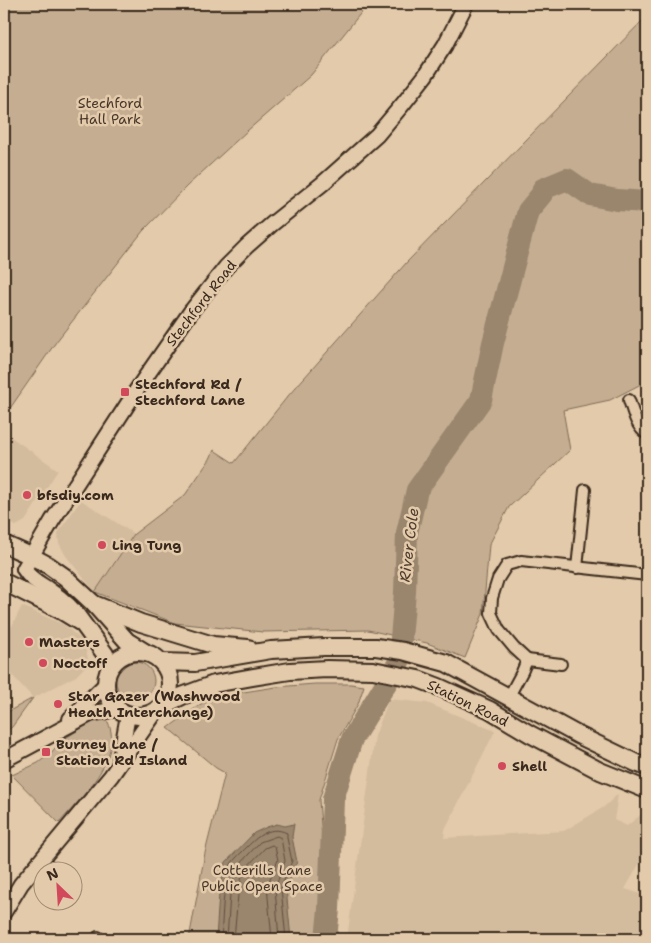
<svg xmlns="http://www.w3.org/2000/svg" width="651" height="943" font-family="'Shantell Sans',sans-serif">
	<rect width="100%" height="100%" fill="#e2caaa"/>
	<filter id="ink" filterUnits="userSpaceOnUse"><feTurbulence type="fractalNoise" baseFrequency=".02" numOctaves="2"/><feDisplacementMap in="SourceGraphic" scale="10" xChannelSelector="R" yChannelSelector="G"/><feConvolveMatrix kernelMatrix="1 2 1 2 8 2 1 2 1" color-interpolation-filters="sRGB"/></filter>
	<g filter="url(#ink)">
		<g fill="#d3bb9d">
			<polygon points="5,433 58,470 25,521 16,526 4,520 4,435"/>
			<polygon points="81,500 134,534 95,592 66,556 59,543 58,533"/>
			<polygon points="22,606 64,625 84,642 89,663 76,676 33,698 4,666 4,642"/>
			<polygon points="389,699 427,703 495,731 445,829 444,838 564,831 604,807 618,794 614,820 627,826 643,813 647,815 647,852 639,864 625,889 647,896 647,939 347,939 375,736"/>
		</g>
		<g fill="#c4ad91" stroke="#806c58">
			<polygon points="4,4 367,4 364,9 311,75 247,131 187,186 143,231 56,342 4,417"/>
			<polygon points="647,16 647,381 610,400 563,410 570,450 509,507 489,545 483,614 465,658 427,643 368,630 263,632 175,623 95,592 134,534 185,495 210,459 214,450 234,463 288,396 407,262"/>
			<circle cx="135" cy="681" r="19"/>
			<polygon points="315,684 351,684 364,686 358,704 338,739 319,800 323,850 323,886 320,939 189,939 205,853 225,773 216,768 168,728 201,704 217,698 237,693 276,687"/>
			<polygon points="33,698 12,727 4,733 4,714"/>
			<path d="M101 719 108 722C124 757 80 799 59 823L12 775 38 763 51 753 61 741 91 722Z"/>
		</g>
		<polygon fill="#9a856d" stroke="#74614d" points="277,824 285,826 294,824 292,837 297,862 286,888 291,939 216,939 219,893 226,862 254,833 267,827"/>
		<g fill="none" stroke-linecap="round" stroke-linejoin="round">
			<g stroke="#614e3e" stroke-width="1">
				<path d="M221 939C223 915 222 890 230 867 232 861 238 856 242 852 255 839 268 824 287 833V838L292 861 281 888 286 939"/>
				<polyline points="227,939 230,894 236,868 260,842 277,836 281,838 285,861 275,888 279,939"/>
				<polyline points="234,939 238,895 243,871 265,848 272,845 275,847 278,860 269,881 267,887 272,939"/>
			</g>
			<polyline stroke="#9a856d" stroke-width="22" points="326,939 329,909 333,799 352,739 399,662 405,592 407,533 417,490 481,400 493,343 528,211 542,194 543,189 567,179 590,195 617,200 647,202"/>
			<defs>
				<g id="street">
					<path d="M629 400C633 412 636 427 647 434"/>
					<polyline points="577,568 585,490"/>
					<polyline points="527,660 561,664"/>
					<polyline points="508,698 522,672 527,660 514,648 499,630 491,613 492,598 498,579 507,565 521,561 647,575"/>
					<polyline points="97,939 98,937"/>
				</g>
				<g id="secondary">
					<path d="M82 621C74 608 60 597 48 589 39 583 30 579 24 569L52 521 140 385 192 310 226 267 247 246 272 224 322 184 377 135 403 104 425 76 445 45 466 4"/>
					<polyline points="70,719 105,685"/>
					<polyline points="120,759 128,715"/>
					<polyline points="4,760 90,714 117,709"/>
					<polyline points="4,912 21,884 111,776 157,710"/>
				</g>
				<g id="primary">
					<polyline points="4,544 31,556 48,565 65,577 94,604 127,641 145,652"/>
					<polyline points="4,582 60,610 83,624 105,654 110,666"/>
					<polyline points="94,604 141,623 213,645 248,648"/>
					<circle cx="138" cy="684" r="32"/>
					<polyline points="162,662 195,663 271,650 324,647 376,647 403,651 446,663 578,735 636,763 647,767"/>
					<polyline points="160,707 182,696 214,684 253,677 290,671 327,669 373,670 418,679 439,687 490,710 530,734 600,771 647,790"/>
				</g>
			</defs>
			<use href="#street" stroke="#3b2a1e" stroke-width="14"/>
			<use href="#secondary" stroke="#3b2a1e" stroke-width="18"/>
			<use href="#primary" stroke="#3b2a1e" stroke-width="20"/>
			<use href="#street" stroke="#e2caaa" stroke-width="10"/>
			<use href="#secondary" stroke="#e2caaa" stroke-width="14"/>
			<use href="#primary" stroke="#e2caaa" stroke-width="16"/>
		</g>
	</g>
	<g fill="#d1495b" stroke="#e2caaa" stroke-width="2">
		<rect x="120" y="387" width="10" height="10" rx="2.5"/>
		<circle cx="27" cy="495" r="5"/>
		<circle cx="102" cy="545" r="5"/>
		<circle cx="29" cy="642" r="5"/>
		<circle cx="43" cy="663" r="5"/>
		<circle cx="58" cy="704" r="5"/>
		<rect x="41" y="747" width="10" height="10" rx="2.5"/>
		<circle cx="502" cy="766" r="5"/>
	</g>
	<g text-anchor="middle" stroke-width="5" stroke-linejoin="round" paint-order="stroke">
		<g font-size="14" fill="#49372a" stroke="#e2caaa">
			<text x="110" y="108">Stechford<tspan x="110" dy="16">Hall Park</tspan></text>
			<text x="262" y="875">Cotterills Lane<tspan x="262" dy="16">Public Open Space</tspan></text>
		</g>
		<g font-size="14" fill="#3b2a1e" stroke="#e2caaa">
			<text transform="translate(201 303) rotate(-52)" y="5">Stechford Road</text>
			<text transform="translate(468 703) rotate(26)" y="5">Station Road</text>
		</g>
		<g font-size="14" font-weight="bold" fill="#3b2a1e" stroke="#e2caaa" text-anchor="start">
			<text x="135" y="389">Stechford Rd /<tspan x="135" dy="16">Stechford Lane</tspan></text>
			<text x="37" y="500">bfsdiy.com</text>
			<text x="112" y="550">Ling Tung</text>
			<text x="39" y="647">Masters</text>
			<text x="53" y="668">Noctoff</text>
			<text x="68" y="701">Star Gazer (Washwood<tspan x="68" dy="16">Heath Interchange)</tspan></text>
			<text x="56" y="749">Burney Lane /<tspan x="56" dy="16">Station Rd Island</tspan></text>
			<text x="512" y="771">Shell</text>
		</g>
		<g font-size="15" font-style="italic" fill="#4e3c2e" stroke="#e2caaa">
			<text transform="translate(409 545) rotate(-83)" y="5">River Cole</text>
		</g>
	</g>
	<rect width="651" height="943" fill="none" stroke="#e2caaa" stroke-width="20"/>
	<rect x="10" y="10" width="631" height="923" fill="none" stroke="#3b2a1e" stroke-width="2" filter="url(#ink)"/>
	<g transform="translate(58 886) rotate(335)"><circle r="24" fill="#e2caaa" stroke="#9f8a72"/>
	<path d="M0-4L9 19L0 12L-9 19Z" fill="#d1495b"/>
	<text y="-8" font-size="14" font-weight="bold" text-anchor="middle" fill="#3b2a1e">N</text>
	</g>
</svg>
